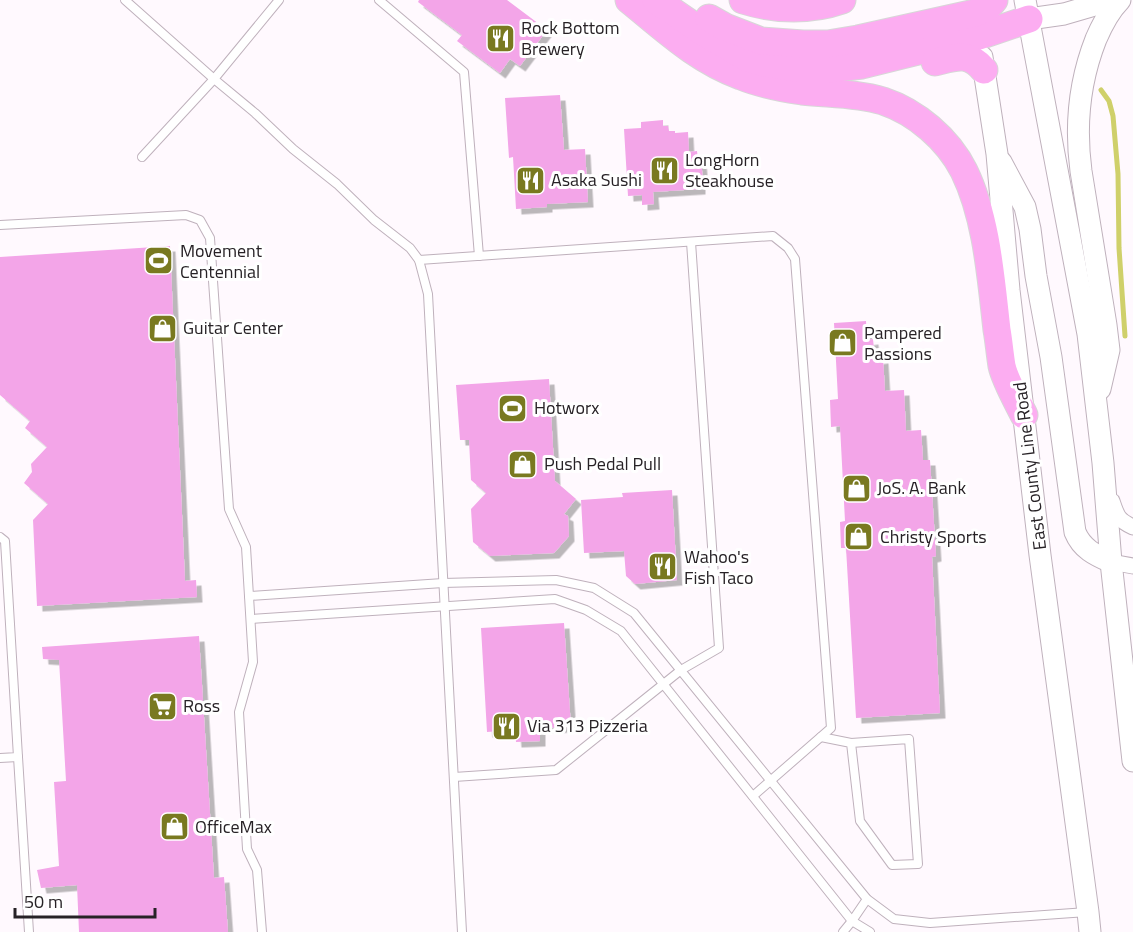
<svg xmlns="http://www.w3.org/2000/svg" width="1133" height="932" font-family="'Titillium Web',sans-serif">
	<defs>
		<filter id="shadow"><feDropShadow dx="5.5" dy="5.5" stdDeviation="0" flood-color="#0004"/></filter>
	</defs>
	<rect width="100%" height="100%" fill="#fff9fe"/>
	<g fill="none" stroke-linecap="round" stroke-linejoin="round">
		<polyline stroke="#cfd06a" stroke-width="5" points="1101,90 1109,101 1113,116 1118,174 1119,248 1125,336"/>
	</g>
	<g fill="#f3a5e8" filter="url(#shadow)">
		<polygon points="419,0 507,0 547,30 520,66 510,59 500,73 457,41 462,35 418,2"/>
		<polygon points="560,95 564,150 585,149 588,202 547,204 547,207 516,209 513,157 509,158 505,98"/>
		<polygon points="663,120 663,126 668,126 669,131 675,131 675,133 688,132 689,152 697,151 698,159 701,159 703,181 700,181 700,189 653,192 654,204 642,205 642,195 628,196 624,129 641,128 641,122"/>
		<polygon points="170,246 185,581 196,580 197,597 37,606 33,520 48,504 24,483 32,472 31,464 47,447 25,428 30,421 0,395 0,257"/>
		<polygon points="866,321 867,340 873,339 875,359 883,358 885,391 904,390 906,431 921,430 923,460 930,460 936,556 932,557 940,713 856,718 846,548 841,548 840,522 845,521 840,426 831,427 830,400 838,399 834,323"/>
		<polygon points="549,379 555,481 576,499 564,514 568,516 569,536 554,553 490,556 473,542 471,509 486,493 471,480 469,440 460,440 456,385"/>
		<polygon points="672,490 677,580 635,584 626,576 624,551 584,553 581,500 623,497 622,493"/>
		<polygon points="564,623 571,727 540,728 540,741 516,742 515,730 487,732 481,628"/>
		<polygon points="199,636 214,878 224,877 228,932 79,932 77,885 41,888 37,870 59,866 54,782 66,781 59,660 43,659 42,647"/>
	</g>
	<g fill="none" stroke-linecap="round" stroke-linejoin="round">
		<defs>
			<g id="lane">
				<polyline points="125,0 214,79 255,113 293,149 337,184 374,220 410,248 419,260 428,294 462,932"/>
				<polyline points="379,0 464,72 479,256"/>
				<polyline points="142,157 214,79 279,0"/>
				<polyline points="0,225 186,215 200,220 210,238 229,509 246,547 253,662 239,712 247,849 257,870 262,932"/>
				<polyline points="419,260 773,236 788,248 795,259 831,728 753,796"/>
				<polyline points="0,537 5,541 18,757 0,758"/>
				<polyline points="249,596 443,583 556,580 594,588 634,613 867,899 894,919 930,923 1087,912"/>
				<polyline points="251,619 555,599 586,610 621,631 852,921 870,932"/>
				<polyline points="821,737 851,743 860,821 892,865 918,864 909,739 851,743"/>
				<polyline points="18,757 29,932"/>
				<polyline points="454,777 556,770 681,670 719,648 691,242"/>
				<polyline points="843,932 852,921 867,899"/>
			</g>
			<g id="street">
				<path d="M1112 501C1117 516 1118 520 1133 527"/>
				<polyline points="1111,562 1133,566"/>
			</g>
			<g id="secondary">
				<polyline points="1025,0 1088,334 1103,463 1111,562 1133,761"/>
				<polyline points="1029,19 1064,14 1112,0"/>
				<polyline points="982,57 997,154 1009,290 1040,555 1088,912 1090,932"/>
				<path d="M1001 162 1025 207 1030 229 1036 276 1051 357 1075 532C1082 549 1095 555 1111 562"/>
				<path d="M1100 389 1109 350 1106 325 1081 171C1075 126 1079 82 1096 39 1102 25 1109 11 1120 0"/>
			</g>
			<g id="highway">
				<path d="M629 0C665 29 697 60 741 76 760 84 782 88 802 91 829 94 857 93 883 101 916 112 948 139 964 171 987 218 991 278 997 330 999 341 1000 354 1002 366 1005 380 1017 401 1024 415"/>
				<polyline points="656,0 701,31 745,57 765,63 801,69 828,69 862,65 979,36 1029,19"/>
				<path d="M743 0C775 10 810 11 842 0"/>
				<polyline points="709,18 725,27 761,41 803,44 828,44 858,39 975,13 988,7 994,0"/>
				<path d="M935 62C956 57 968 51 984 70"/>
			</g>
		</defs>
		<use href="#lane" stroke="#bfb1bc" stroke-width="10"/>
		<use href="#street" stroke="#bfb1bc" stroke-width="17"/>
		<use href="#secondary" stroke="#bfb1bc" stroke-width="23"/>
		<use href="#highway" stroke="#d8d7d8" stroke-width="29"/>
		<use href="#lane" stroke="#fff" stroke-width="8"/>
		<use href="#street" stroke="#fff" stroke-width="15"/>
		<use href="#secondary" stroke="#fff" stroke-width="21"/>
		<use href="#highway" stroke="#fcadf1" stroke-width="27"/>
	</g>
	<defs>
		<symbol id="restaurant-square" viewBox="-11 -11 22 22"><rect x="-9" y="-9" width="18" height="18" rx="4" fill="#797920" stroke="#fff"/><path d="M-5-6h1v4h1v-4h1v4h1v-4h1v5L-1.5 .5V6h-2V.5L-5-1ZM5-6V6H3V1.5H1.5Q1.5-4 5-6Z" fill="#fff"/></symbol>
		<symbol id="stadium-square" viewBox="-11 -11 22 22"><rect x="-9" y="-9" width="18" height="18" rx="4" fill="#797920" stroke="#fff"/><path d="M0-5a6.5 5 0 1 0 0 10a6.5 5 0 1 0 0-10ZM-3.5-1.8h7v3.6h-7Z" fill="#fff"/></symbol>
		<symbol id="shop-square" viewBox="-11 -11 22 22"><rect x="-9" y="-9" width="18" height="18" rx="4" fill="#797920" stroke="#fff"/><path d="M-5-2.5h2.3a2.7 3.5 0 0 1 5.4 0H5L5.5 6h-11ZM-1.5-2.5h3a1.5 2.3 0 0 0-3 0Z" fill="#fff"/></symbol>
		<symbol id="supermarket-square" viewBox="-11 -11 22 22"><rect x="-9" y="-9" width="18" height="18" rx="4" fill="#797920" stroke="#fff"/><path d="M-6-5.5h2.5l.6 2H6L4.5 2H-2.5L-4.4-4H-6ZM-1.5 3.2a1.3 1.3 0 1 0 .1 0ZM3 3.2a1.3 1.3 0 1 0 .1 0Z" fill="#fff"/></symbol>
	</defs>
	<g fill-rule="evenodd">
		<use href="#restaurant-square" x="484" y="22" width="33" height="33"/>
		<use href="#restaurant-square" x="648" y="154" width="33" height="33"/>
		<use href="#restaurant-square" x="514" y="164" width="33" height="33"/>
		<use href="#stadium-square" x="142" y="244" width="33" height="33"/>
		<use href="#shop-square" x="146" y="312" width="33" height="33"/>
		<use href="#shop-square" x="826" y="326" width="33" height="33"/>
		<use href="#stadium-square" x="496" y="392" width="33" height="33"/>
		<use href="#shop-square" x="506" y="448" width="33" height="33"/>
		<use href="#shop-square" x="840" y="472" width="33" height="33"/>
		<use href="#shop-square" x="842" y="520" width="33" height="33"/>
		<use href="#restaurant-square" x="646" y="550" width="33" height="33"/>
		<use href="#supermarket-square" x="146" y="690" width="33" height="33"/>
		<use href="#restaurant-square" x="490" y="710" width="33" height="33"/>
		<use href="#shop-square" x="158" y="810" width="33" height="33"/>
	</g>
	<g text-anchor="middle" stroke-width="6" stroke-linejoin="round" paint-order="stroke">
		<g font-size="18" fill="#272226" stroke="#fff" text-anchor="start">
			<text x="521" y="34">Rock Bottom<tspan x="521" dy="21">Brewery</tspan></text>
			<text x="685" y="166">LongHorn<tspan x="685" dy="21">Steakhouse</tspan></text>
			<text x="551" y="186">Asaka Sushi</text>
			<text x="180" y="257">Movement<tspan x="180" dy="21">Centennial</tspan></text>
			<text x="183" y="334">Guitar Center</text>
			<text x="864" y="339">Pampered<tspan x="864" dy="21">Passions</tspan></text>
			<text x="534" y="414">Hotworx</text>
			<text x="544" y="470">Push Pedal Pull</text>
			<text x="877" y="494">JoS. A. Bank</text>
			<text x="880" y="543">Christy Sports</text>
			<text x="684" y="563">Wahoo's<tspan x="684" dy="21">Fish Taco</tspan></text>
			<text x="183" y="712">Ross</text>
			<text x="527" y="732">Via 313 Pizzeria</text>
			<text x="195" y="833">OfficeMax</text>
		</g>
		<g font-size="18" fill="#272226" stroke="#fff">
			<text transform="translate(1030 466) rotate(-97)" y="6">East County Line Road</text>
		</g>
	</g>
	<path d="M15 908v9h140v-9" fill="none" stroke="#272226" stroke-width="3"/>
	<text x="24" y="908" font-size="18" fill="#272226" stroke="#ffffff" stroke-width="4.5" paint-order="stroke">50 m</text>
</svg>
